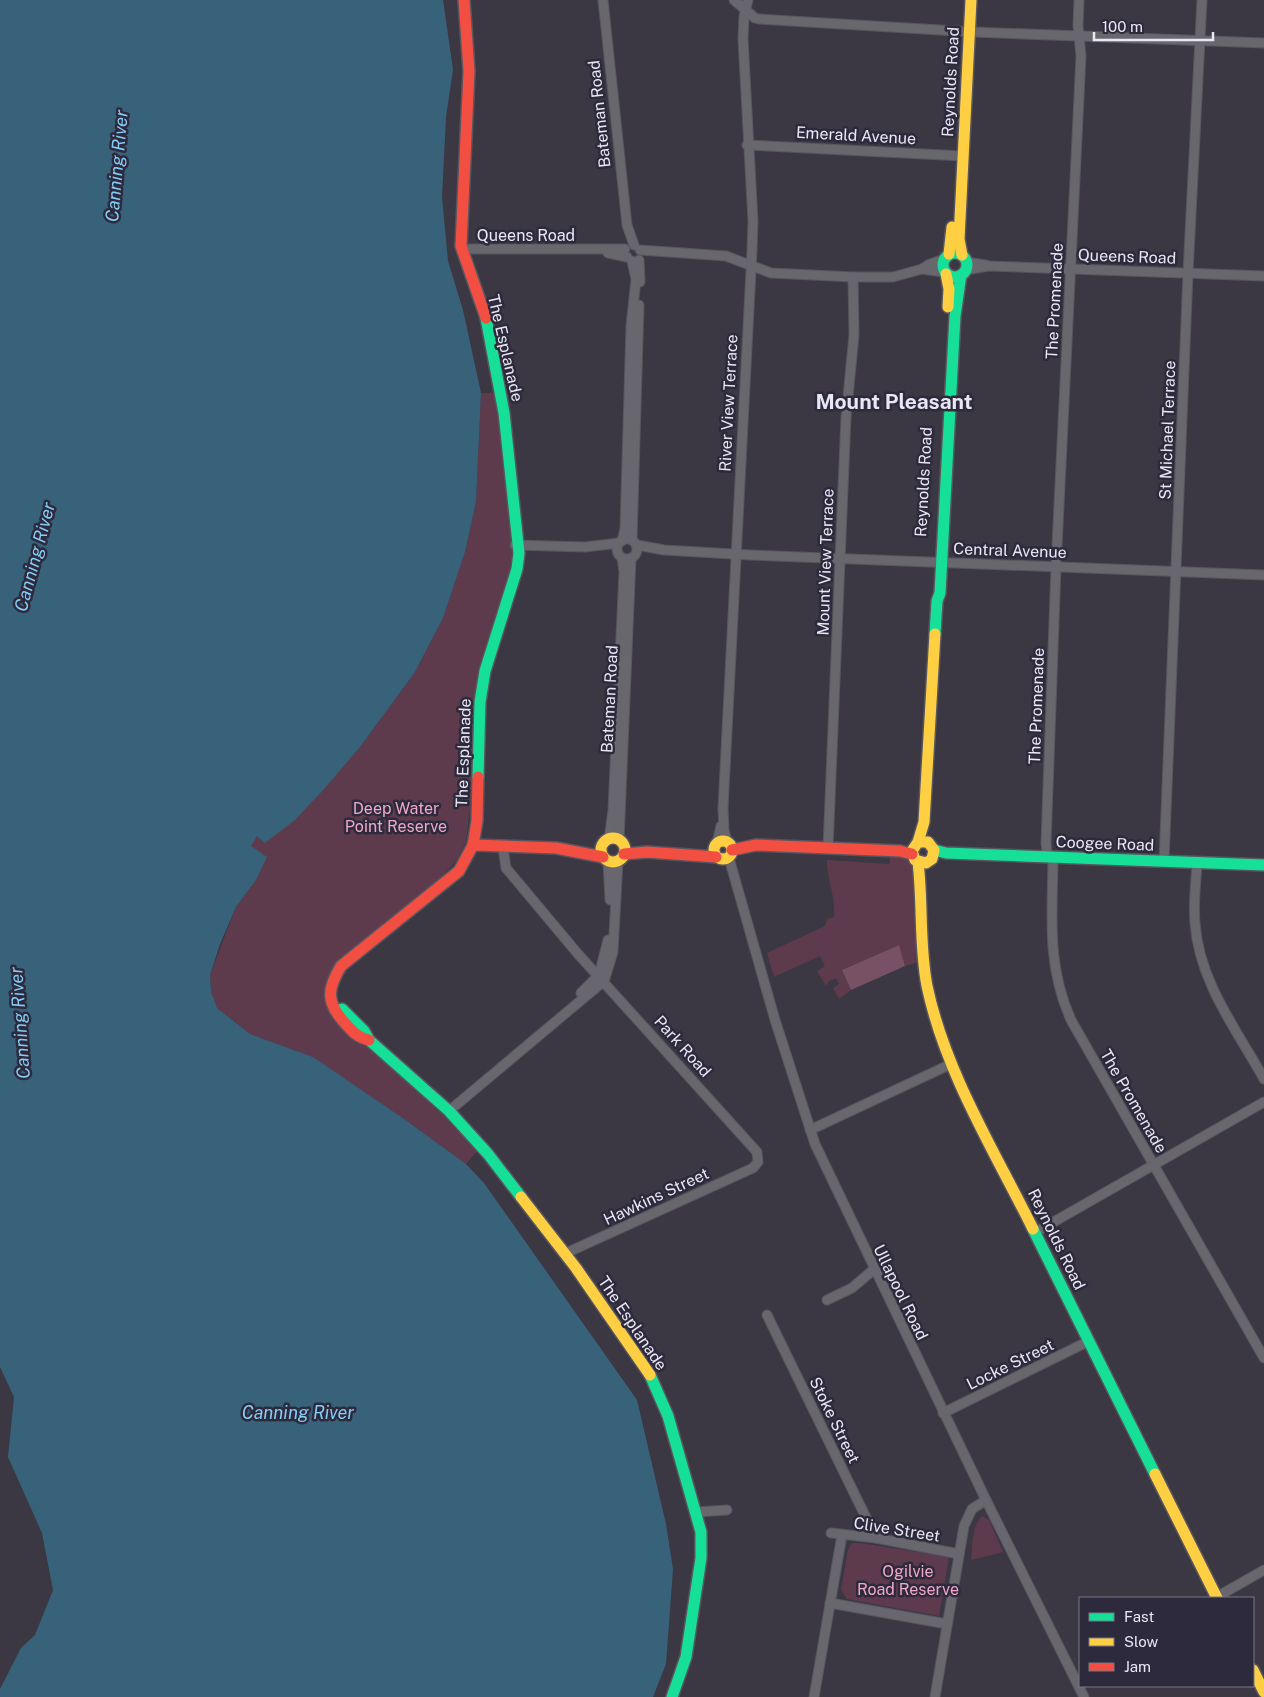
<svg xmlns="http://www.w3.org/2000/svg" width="1264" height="1697" font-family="'Public Sans',sans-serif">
	<rect width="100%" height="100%" fill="#3b3843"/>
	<g fill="#5d3b4c">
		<polygon points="481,393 499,393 511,501 512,556 506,593 489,643 466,842 456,861 428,890 345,958 331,997 343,1022 479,1149 466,1164 407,1121 313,1057 250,1034 217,1008 211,991 210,975 236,907 256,880 265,856 250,846 257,836 295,820 360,747 415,672 443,618 465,552 476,502"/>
		<path d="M890 851 912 854 922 961 905 966 899 945 842 970 851 990 839 999 833 988 839 984 836 978 829 981 826 986 817 971 825 966 820 956 774 977 767 953 825 926 827 919 834 917C836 897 827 880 827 860L890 864Z"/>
		<path d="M982 1516 989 1520 1003 1552 971 1560C973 1545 971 1527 982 1516Z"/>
		<polygon points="852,1543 860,1543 949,1557 939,1616 847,1599 841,1590 848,1550"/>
	</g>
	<polygon fill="#785264" points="899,945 905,966 851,990 842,970"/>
	<polygon fill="#38627a" points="0,0 443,0 453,70 446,117 442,197 448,261 463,310 481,393 476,502 465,552 443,618 415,672 360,747 324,789 295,820 265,843 257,836 251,846 267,857 256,880 236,907 220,944 210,975 211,991 217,1008 250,1034 313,1057 325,1065 407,1121 466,1164 484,1183 637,1400 666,1524 673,1569 666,1664 653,1697 0,1697 0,1689 21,1648 35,1635 53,1590 42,1533 8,1457 14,1397 0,1367"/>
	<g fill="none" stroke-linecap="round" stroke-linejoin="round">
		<defs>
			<g id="street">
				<polyline points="603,0 627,225 634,245"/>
				<polyline points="734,0 755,18 759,19 973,32 1264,43"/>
				<path d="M1079 0 1078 26 1081 56 1056 567 1046 843 1047 852 1053 862C1052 919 1047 966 1071 1020L1264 1358"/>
				<polyline points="747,145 963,156"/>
				<polyline points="461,249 625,249"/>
				<polyline points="640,250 726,256 771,273 853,277 893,277 922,269 928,265 944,259"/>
				<polyline points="608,253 627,257"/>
				<polyline points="639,260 640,282"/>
				<polyline points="966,262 986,265"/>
				<polyline points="922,269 944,272"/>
				<polyline points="966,270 988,266 1264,276"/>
				<circle cx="627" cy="549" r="10"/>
				<polyline points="632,540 639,305"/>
				<polyline points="622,541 625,529 631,326 636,279 632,261"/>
				<polyline points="515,545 585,547 619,543"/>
				<polyline points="637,545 664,550 750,555 1264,575"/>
				<polyline points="609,840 613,810 624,572 622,558"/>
				<polyline points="619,840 631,558"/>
				<polyline points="727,842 724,830 723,808 752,251 753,221 743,39 744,16 748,0"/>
				<polyline points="717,843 721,826"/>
				<polyline points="503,848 506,868 578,954 757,1152 758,1162 753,1168 564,1254"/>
				<polyline points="828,848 846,417 854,335 853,277"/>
				<polyline points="729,858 775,1020 815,1144 986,1500 1084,1697"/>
				<polyline points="608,861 610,900"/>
				<polyline points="1164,861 1188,273 1202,0"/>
				<path d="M1197 863C1196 882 1193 904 1195 923 1199 982 1237 1030 1264 1079"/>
				<polyline points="581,993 599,975 608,940"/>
				<polyline points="449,1111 604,981 613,952 618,861"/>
				<polyline points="810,1130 951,1064"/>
				<polyline points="1036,1232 1264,1102"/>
				<polyline points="827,1300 852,1288 873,1270"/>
				<polyline points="767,1315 876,1538"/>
				<polyline points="943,1413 1089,1341"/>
				<polyline points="697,1512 727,1510"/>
				<polyline points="831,1533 876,1538 959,1554"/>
				<polyline points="1215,1598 1264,1570"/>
				<polyline points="830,1603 947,1624"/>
				<polyline points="814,1697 842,1535"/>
				<polyline points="935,1697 964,1526 972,1509 986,1500"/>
			</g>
			<g id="fast">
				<circle cx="955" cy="265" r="12"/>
				<polyline points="935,634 937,601 940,593 955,316 961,275"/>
				<polyline points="478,777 480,702 485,671 517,569 519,553 504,413 486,318"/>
				<polyline points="934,850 946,853 1264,865"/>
				<polyline points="342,1009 364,1031 369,1040 449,1111 488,1154 521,1197"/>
				<polyline points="1033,1229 1155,1474"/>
				<polyline points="650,1375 668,1416 701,1532 701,1558 686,1657 672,1697"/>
			</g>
			<g id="slow">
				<polyline points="949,254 952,227"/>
				<polyline points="962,255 959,239 971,0"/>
				<polyline points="946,274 949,289 948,307"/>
				<circle cx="613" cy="850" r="12"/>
				<circle cx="723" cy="850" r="9"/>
				<polyline points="918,842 928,842 934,850 932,859 926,863 915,860 912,851 918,842 924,822 935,634"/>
				<path d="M918 862C923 904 919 945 927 986 945 1072 995 1152 1033 1229"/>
				<polyline points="521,1197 576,1268 650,1375"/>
				<polyline points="1155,1474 1217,1598"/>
				<polyline points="1253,1670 1264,1692"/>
			</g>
			<g id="jam">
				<polyline points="464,0 469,71 461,246 486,318"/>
				<polyline points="473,845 556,848 603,857"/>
				<polyline points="732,850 756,845 900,851 912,854"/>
				<polyline points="624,854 647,852 716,857"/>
				<path d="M369 1040C357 1037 353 1032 344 1022 326 1002 327 989 341 966L459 871 473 845 477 821 478 777"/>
			</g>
		</defs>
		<use href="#street" stroke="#57555e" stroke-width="11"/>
		<use href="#fast" stroke="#57555e" stroke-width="14"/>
		<use href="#slow" stroke="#57555e" stroke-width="14"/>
		<use href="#jam" stroke="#57555e" stroke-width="14"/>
		<use href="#street" stroke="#68676e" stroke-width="9"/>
		<use href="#fast" stroke="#16e098" stroke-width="11"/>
		<use href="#slow" stroke="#ffcf43" stroke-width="11"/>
		<use href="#jam" stroke="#f24e42" stroke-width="11"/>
	</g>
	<g text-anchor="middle" stroke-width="5" stroke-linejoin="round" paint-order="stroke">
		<g font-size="16" fill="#e9e7f3" stroke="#2e2a3d">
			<text transform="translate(950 82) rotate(-87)" y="6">Reynolds Road</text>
			<text transform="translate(599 114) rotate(-96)" y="6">Bateman Road</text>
			<text transform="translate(856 135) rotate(3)" y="6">Emerald Avenue</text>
			<text x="526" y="241">Queens Road</text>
			<text transform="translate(1127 256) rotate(2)" y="6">Queens Road</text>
			<text transform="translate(1054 301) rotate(-87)" y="6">The Promenade</text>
			<text transform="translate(506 348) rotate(77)" y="6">The Esplanade</text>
			<text transform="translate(728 403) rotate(-87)" y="6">River View Terrace</text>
			<text transform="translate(1167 430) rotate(-88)" y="6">St Michael Terrace</text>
			<text transform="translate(923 482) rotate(-87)" y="6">Reynolds Road</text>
			<text transform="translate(1010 550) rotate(2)" y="6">Central Avenue</text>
			<text transform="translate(825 562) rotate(-88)" y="6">Mount View Terrace</text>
			<text transform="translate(609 699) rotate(-87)" y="6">Bateman Road</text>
			<text transform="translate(1036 706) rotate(-88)" y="6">The Promenade</text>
			<text transform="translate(463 753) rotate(-88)" y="6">The Esplanade</text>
			<text transform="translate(1105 843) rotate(2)" y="6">Coogee Road</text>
			<text transform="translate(683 1046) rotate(48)" y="6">Park Road</text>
			<text transform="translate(1134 1101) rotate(60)" y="6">The Promenade</text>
			<text transform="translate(656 1196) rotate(-25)" y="6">Hawkins Street</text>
			<text transform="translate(1057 1239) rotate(64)" y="6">Reynolds Road</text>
			<text transform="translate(901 1292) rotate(64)" y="6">Ullapool Road</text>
			<text transform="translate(633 1323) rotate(56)" y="6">The Esplanade</text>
			<text transform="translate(1010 1364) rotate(-26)" y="6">Locke Street</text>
			<text transform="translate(835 1420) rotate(64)" y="6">Stoke Street</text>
			<text transform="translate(897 1529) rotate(9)" y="6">Clive Street</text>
		</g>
		<g font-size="16" fill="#f1a7c7" stroke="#2e2a3d">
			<text x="396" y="814">Deep Water<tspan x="396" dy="18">Point Reserve</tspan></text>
			<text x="908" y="1577">Ogilvie<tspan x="908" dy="18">Road Reserve</tspan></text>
		</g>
		<g font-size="18" font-style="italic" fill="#83cdf8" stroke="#2e2a3d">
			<text transform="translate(117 166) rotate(-85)" y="6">Canning River</text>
			<text transform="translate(35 557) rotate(-75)" y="6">Canning River</text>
			<text transform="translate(20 1023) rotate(-94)" y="6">Canning River</text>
			<text x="298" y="1419">Canning River</text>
		</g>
		<g font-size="21" font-weight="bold" fill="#e9e7f3" stroke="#2e2a3d">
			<text x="894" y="409">Mount Pleasant</text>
		</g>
	</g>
	<rect x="1079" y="1597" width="175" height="90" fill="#2e2a3d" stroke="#797686"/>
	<rect x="1089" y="1613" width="25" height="8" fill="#16e098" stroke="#797686"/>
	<text x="1124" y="1622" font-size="15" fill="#e9e7f3">Fast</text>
	<rect x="1089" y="1638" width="25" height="8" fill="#ffcf43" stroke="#797686"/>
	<text x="1124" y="1647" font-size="15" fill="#e9e7f3">Slow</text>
	<rect x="1089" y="1663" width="25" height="8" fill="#f24e42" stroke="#797686"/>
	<text x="1124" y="1672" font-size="15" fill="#e9e7f3">Jam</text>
	<path d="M1094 32v8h119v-8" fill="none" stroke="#e9e7f3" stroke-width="2.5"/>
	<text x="1102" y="32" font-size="15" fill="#e9e7f3" stroke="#2e2a3d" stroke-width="4" paint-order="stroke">100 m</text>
</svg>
